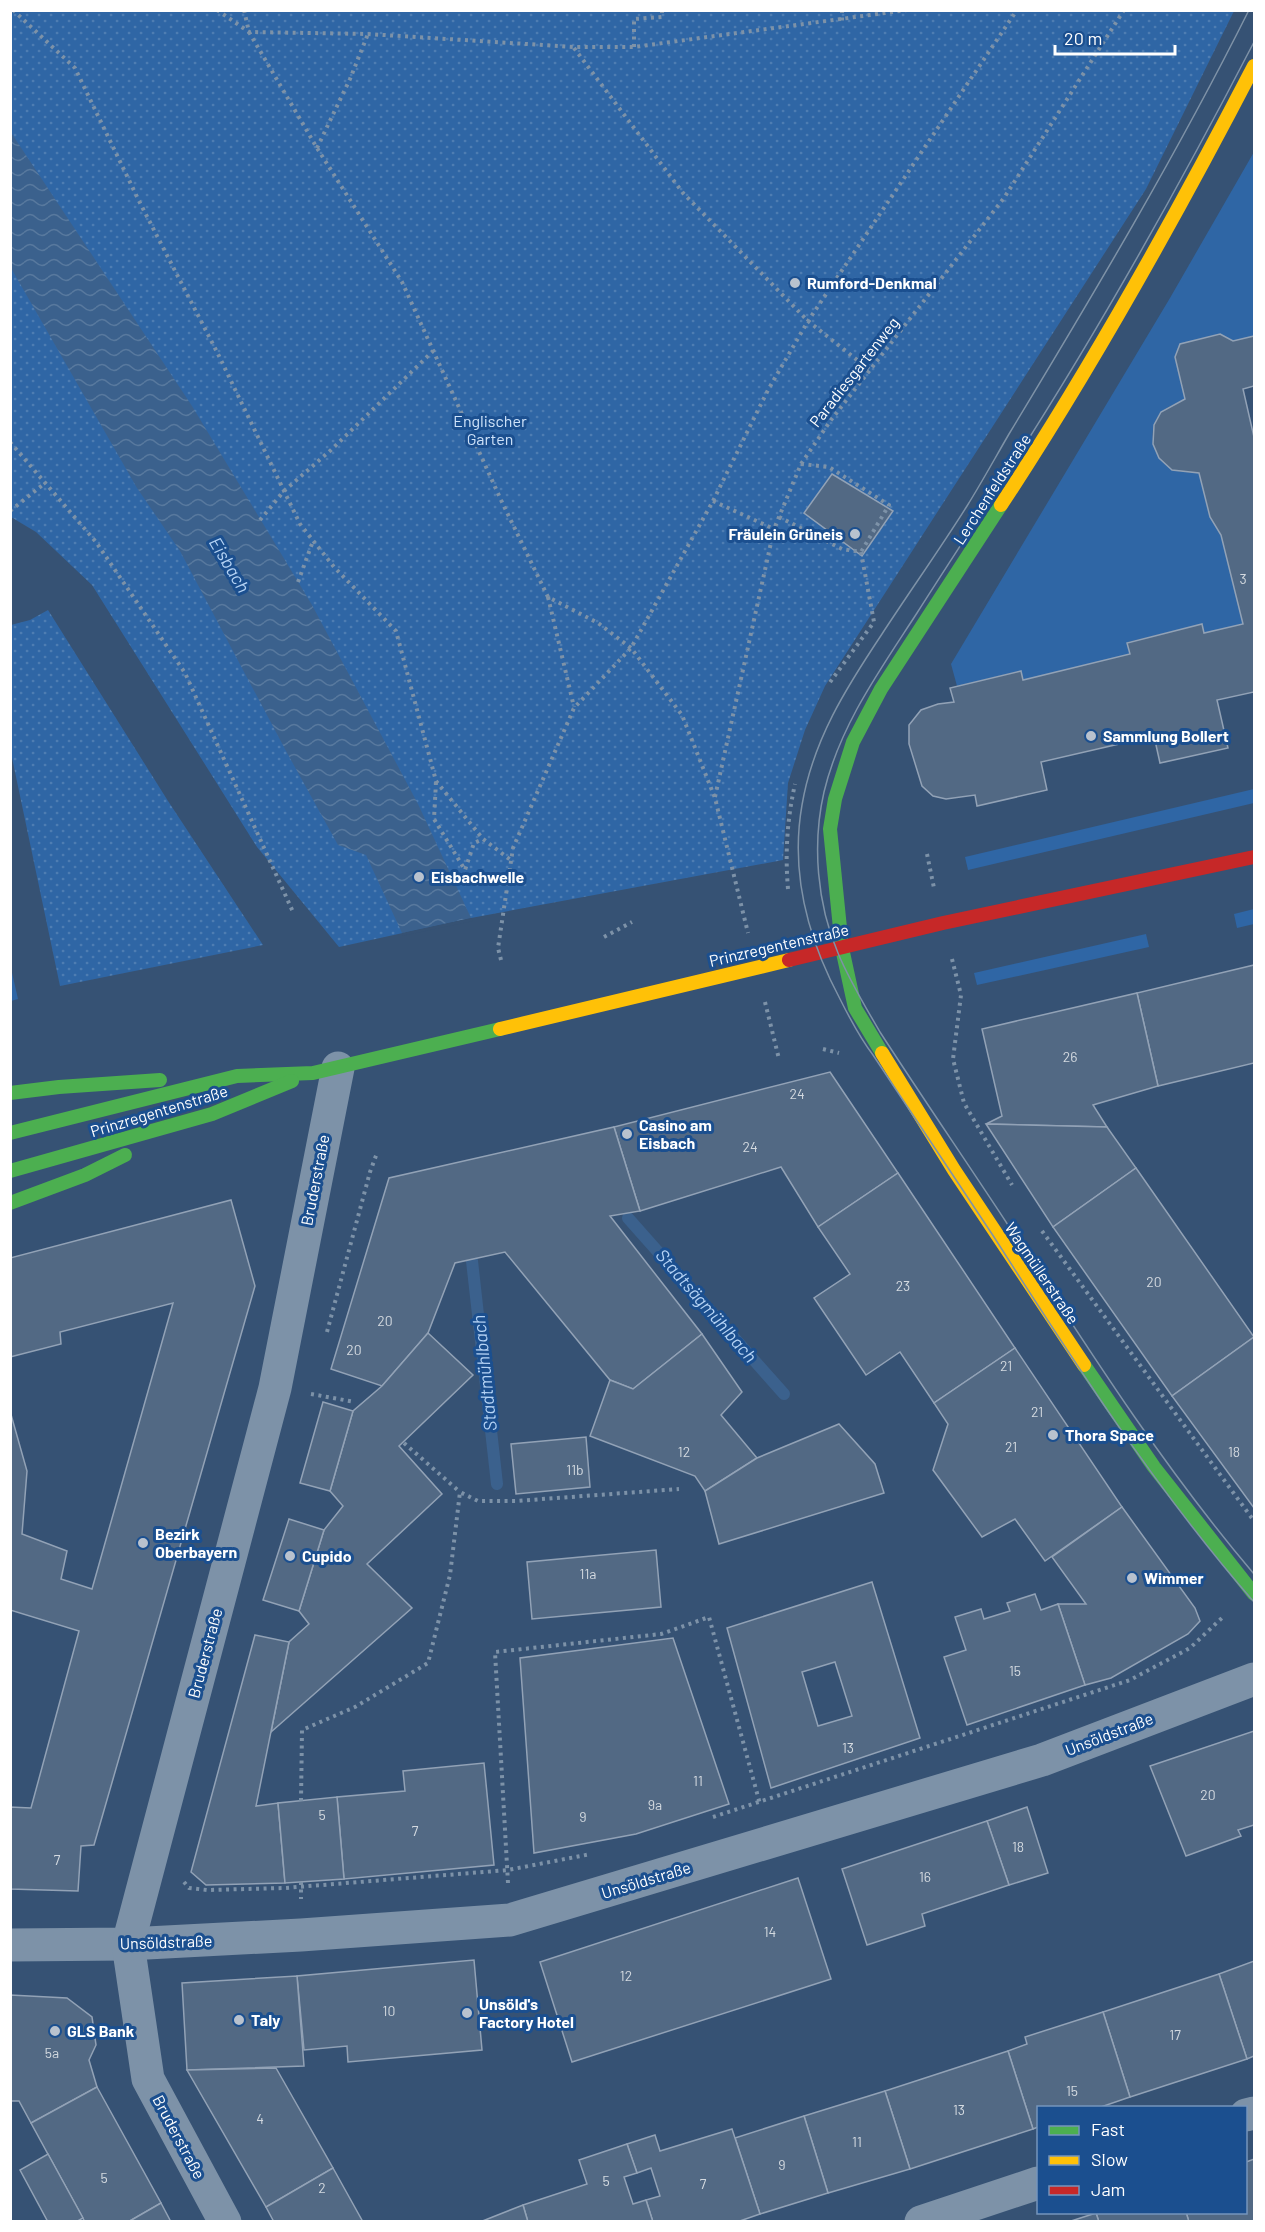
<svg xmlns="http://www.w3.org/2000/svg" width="1265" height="2232" font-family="Barlow,sans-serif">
	<defs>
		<pattern id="park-dots" width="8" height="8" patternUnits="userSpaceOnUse" patternTransform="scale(1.5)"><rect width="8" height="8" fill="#2f66a5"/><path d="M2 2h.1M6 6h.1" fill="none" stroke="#4e7db2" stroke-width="1.8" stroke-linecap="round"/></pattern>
		<pattern id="water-waves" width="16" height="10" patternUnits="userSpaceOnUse" patternTransform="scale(1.5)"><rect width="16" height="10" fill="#3b618d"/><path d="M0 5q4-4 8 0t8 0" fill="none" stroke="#58799e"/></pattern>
	</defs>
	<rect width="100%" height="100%" fill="#365274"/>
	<g fill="#2f66a5">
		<path d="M1254 152V336L1233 341 1220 334 1180 344 1175 357 1185 399C1178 403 1165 407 1160 414 1146 431 1153 457 1171 468 1178 473 1191 472 1199 473L1210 517 1221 535 1243 624 1204 633 1202 624 1128 642 1130 654 1023 680 1020 671 957 686 951 664 1170 298Z"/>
		<polygon points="1254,789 1254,803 968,870 965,857"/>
		<polygon points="1254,909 1254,924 1237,928 1234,914"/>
		<polygon points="1146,934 1149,947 977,985 974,973"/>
		<polygon points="10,964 18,999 11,1001 10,1001"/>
	</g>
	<g fill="url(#park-dots)">
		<polygon points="11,11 1234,11 1146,189 825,686 805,730 788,783 783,860 471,918 339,947 257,847 92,585 36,532 11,517"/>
		<polygon points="48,610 168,801 263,945 60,986 11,753 11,625 30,620"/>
	</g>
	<polygon fill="url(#water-waves)" points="10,131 192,406 312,605 418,804 471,918 402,933 366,855 338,845 286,751 180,551 137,488 11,268"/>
	<polygon fill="#365274" points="471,918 473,921 402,936 402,933"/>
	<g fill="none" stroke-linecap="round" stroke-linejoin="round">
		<g stroke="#3b618d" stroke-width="12">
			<polyline points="628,1218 784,1394"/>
			<polyline points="472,1261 497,1484"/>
		</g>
	</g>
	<g fill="#526984" stroke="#92a2b6" stroke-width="1.5" fill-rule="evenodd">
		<polygon points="1220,334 1233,341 1254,336 1254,386 1243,389 1254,437 1254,692 1217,700 1228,748 1160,763 1154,736 1041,762 1047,790 977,806 975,795 946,799 933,796 922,786 909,744 909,725 921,710 938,704 954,702 950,688 1021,671 1023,680 1130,654 1127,643 1202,624 1204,633 1243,624 1221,535 1210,517 1199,473 1172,470 1159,458 1153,444 1154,425 1161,412 1185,399 1175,357 1180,344"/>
		<polygon points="832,474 893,511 862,556 804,513"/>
		<polygon points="1254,965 1254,1063 1158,1086 1137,993"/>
		<polygon points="1137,993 1158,1086 1093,1105 1107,1127 986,1124 1002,1116 982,1029"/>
		<polygon points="830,1072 898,1173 818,1227 781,1167 640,1211 614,1127"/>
		<polygon points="986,1124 1107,1127 1136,1168 1053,1227"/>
		<polygon points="614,1127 640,1211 610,1216 702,1334 633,1389 610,1380 505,1252 455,1263 428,1333 382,1386 331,1369 389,1178"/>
		<polygon points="1136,1168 1254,1337 1172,1396 1053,1227"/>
		<polygon points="898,1173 1015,1348 934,1403 900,1352 866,1375 814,1298 850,1274 818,1227"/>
		<polygon points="231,1200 255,1286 94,1845 81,1846 78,1891 10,1889 10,1807 31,1808 79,1631 10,1610 10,1411 27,1471 22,1534 67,1551 61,1579 92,1589 173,1303 60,1332 61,1344 10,1357 10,1258"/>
		<polygon points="428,1333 473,1375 399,1446 442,1494 367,1564 412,1608 271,1732 289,1642 309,1624 299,1611 324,1530 343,1506 330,1491 353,1411 382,1386"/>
		<polygon points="702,1334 742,1392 721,1415 757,1458 705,1491 695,1476 590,1436 610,1380 633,1389"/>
		<polygon points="1254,1337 1254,1508 1172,1396"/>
		<polygon points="1015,1348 1122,1507 1045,1561 1015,1519 982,1537 933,1470 948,1424 934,1403"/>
		<polygon points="323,1402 353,1411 330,1491 300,1483"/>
		<polygon points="839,1424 875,1464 884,1493 719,1544 705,1491 757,1458"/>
		<polygon points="586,1437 590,1487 516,1494 511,1444"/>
		<polygon points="1122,1507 1195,1608 1200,1621 1188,1634 1111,1678 1085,1685 1058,1604 1086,1604 1052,1557"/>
		<polygon points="289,1519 324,1530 299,1611 263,1600"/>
		<polygon points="656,1550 661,1607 532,1619 527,1562"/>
		<path d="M872 1582 920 1738 771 1788 727 1628ZM835 1662 852 1716 818 1726 802 1672Z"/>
		<polygon points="1035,1594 1041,1610 1058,1604 1085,1685 967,1725 944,1657 966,1650 955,1617 981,1609 984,1619 1010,1611 1007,1603"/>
		<polygon points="255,1635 289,1642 256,1806 278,1803 285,1883 206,1885 191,1872"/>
		<polygon points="673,1638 729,1804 636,1834 534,1853 520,1658"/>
		<polygon points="1254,1731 1254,1825 1238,1830 1241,1836 1186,1856 1150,1766"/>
		<polygon points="484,1763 494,1865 344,1879 337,1797 405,1791 403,1771"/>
		<polygon points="337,1797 344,1879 285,1883 278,1803"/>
		<polygon points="1027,1807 1048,1873 1009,1885 987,1821"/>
		<polygon points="987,1821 1009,1885 922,1914 925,1926 867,1945 842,1869"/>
		<polygon points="798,1878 831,1979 572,2062 540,1962"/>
		<polygon points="474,1960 482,2050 348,2062 347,2046 304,2050 297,1976"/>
		<polygon points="1254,1961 1254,2056 1247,2059 1219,1974"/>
		<polygon points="1219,1974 1247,2059 1130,2097 1103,2012"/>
		<polygon points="297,1976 304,2066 187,2070 182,1983"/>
		<polygon points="10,1995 67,1998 92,2017 96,2045 89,2060 97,2087 31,2123 19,2101 10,2101"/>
		<polygon points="1103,2012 1130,2097 1098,2108 1038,2108 1038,2127 1033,2129 1008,2051 1027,2044 1025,2037"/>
		<polygon points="1008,2051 1033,2129 910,2169 885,2091"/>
		<polygon points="276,2068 333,2168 266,2207 187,2070"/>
		<polygon points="97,2087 161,2203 128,2222 85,2222 31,2123"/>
		<polygon points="885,2091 910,2169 828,2193 804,2116"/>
		<polygon points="804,2116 828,2193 760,2214 735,2138"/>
		<polygon points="732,2129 760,2214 737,2222 653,2222 646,2200 660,2196 651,2168 637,2173 627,2144 655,2135 660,2151"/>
		<polygon points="627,2144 637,2173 624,2177 633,2204 646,2200 653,2222 528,2222 523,2205 587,2184 579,2160"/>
		<polygon points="48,2154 83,2218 76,2222 48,2222 20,2170"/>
		<polygon points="1254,2159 1254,2222 1189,2222 1186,2212 1246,2212 1246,2162"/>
		<polygon points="333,2168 363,2222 274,2222 266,2207"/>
		<polygon points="161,2203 171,2222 128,2222"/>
		<polygon points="523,2205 528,2222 480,2222"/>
		<polygon points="1186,2212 1189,2222 1099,2222 1096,2213"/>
		<polygon points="1096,2213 1099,2222 1068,2222"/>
	</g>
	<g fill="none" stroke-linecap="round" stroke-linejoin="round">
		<g stroke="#7d92a8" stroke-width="4" stroke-dasharray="3 4.5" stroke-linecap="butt">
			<polyline points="13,10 75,68 139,201 218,354 300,524 334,567 396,631 436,781 483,839 512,861"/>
			<polyline points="217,10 249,32 368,34 574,47 634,47 907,10"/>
			<polyline points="244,10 249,32 317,148 402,282 501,500 548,597 598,623 631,648 682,715 715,798 748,933"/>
			<polyline points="842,10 842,21"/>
			<polyline points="634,47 634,19 662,17 662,10"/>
			<polyline points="574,48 683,193 808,321 871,371"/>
			<polyline points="317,148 350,79 368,34"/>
			<polyline points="10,442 96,542 185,673 293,912"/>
			<polyline points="801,464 829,467 889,505 861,552"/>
			<polyline points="713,501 774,529"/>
			<polyline points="10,511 45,483"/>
			<polyline points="779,517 842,549 861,552 874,622 828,685"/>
			<polyline points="260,520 284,491 331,450 433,351"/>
			<polyline points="298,582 313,541"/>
			<polyline points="548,597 574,707"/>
			<polyline points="436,782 434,819 465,870 474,843 483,839"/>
			<polyline points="715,797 774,529 801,464 831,420 1004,198 1124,10"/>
			<polyline points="927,854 934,888"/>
			<path d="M788 889C785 853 787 820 795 784"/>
			<polyline points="604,937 632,922"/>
			<polyline points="952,959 961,995 953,1059 964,1103 1012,1185"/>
			<polyline points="501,960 498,948 513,848 574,708 631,648 713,501 768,390 808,321 1017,10"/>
			<polyline points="765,1002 779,1059"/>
			<polyline points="823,1049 839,1053"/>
			<polyline points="1042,1231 1254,1521"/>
			<polyline points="327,1332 370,1172 377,1153"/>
			<polyline points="311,1394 355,1402"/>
			<polyline points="404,1443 460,1492"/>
			<polyline points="301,1801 302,1730 355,1707 428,1663 450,1575 460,1492 478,1501 516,1501 679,1489"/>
			<polyline points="713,1817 1130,1680 1190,1648 1224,1616"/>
			<polyline points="184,1882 189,1888 207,1890 285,1888 508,1870 591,1854"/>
			<polyline points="301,1882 301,1899"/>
			<polyline points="508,1883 495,1652 661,1634 709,1617 760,1804"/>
		</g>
		<g stroke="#7d92a8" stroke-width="33">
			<polyline points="10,1945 128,1944 301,1935 510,1920 1042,1760 1254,1679"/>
			<polyline points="1246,2115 1254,2113"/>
			<polyline points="225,2222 148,2079 128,1944 275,1388 338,1068"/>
			<polyline points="921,2222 1038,2183"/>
		</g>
		<g stroke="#4caf50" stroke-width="14">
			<polyline points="882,1053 855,1008 842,948 830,829 835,799 853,742 881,689 1001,505"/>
			<polyline points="10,1093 59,1087 160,1080"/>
			<polyline points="10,1133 237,1076 313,1073 500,1029"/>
			<polyline points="10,1171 212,1114 292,1081"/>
			<polyline points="10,1203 85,1175 125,1155"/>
			<polyline points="1084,1365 1154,1467 1254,1594"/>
		</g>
		<g stroke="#ffc107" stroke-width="14">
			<path d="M1001 505C1094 364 1176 216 1254 66"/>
			<polyline points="500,1029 789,960"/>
			<polyline points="882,1053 954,1170 1084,1365"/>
		</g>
		<polyline stroke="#c62828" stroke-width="14" points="789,960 943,923 1254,857"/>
		<g stroke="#7e92a7" stroke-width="1.5">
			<path d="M1249 10C1176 156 1093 295 1009 434 995 458 982 482 967 506 940 549 910 591 882 634 846 688 813 740 802 805 790 873 808 939 840 999 850 1019 860 1038 873 1055 913 1116 954 1176 994 1237 1074 1362 1156 1490 1254 1602"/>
			<path d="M1254 42C1181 183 1103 323 1017 457 984 510 950 561 917 613 880 670 840 725 824 792 812 844 817 904 838 953 849 980 865 1006 880 1032 922 1097 966 1161 1008 1225 1085 1344 1162 1466 1254 1574"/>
		</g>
	</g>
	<g fill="#b9c2ce" stroke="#1b4f8f" stroke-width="2">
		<circle cx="795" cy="283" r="6"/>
		<circle cx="855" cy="534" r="6"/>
		<circle cx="1091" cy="736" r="6"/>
		<circle cx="419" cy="877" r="6"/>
		<circle cx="627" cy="1134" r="6"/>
		<circle cx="1053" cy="1435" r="6"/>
		<circle cx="143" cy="1543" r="6"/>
		<circle cx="290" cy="1556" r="6"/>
		<circle cx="1132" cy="1578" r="6"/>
		<circle cx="467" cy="2013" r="6"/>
		<circle cx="239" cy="2020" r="6"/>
		<circle cx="55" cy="2031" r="6"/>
	</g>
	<g text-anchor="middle" stroke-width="6" stroke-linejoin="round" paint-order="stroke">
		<g font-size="14" fill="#d4dae0">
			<text x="1243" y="584">3</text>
			<text x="1070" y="1062">26</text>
			<text x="797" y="1099">24</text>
			<text x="750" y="1152">24</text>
			<text x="1154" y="1287">20</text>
			<text x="903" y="1291">23</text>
			<text x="385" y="1326">20</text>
			<text x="354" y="1355">20</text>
			<text x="1006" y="1371">21</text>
			<text x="1037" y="1417">21</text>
			<text x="1011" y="1452">21</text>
			<text x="684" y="1457">12</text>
			<text x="1234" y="1457">18</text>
			<text x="575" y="1475">11b</text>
			<text x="588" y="1579">11a</text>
			<text x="1015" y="1676">15</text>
			<text x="848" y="1753">13</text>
			<text x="698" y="1786">11</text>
			<text x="1208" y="1800">20</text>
			<text x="655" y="1810">9a</text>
			<text x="322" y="1820">5</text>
			<text x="583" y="1822">9</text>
			<text x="415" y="1836">7</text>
			<text x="1018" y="1852">18</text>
			<text x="57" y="1865">7</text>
			<text x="925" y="1882">16</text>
			<text x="770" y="1937">14</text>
			<text x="626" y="1981">12</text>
			<text x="389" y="2016">10</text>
			<text x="1175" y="2040">17</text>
			<text x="52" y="2058">5a</text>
			<text x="1072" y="2096">15</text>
			<text x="959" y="2115">13</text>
			<text x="260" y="2124">4</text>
			<text x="857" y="2147">11</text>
			<text x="782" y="2170">9</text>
			<text x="104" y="2183">5</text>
			<text x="606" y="2186">5</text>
			<text x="703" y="2189">7</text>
			<text x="322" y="2193">2</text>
		</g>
		<g font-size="16" font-weight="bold" fill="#fff" stroke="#1b4f8f" text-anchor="start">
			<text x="807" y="289">Rumford-Denkmal</text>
			<text x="843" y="540" text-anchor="end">Fräulein Grüneis</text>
			<text x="1103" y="742">Sammlung Bollert</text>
			<text x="431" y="883">Eisbachwelle</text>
			<text x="639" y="1131">Casino am<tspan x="639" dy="18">Eisbach</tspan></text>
			<text x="1065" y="1441">Thora Space</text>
			<text x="155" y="1540">Bezirk<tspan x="155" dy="18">Oberbayern</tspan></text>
			<text x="302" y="1562">Cupido</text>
			<text x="1144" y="1584">Wimmer</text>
			<text x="479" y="2010">Unsöld's<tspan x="479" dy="18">Factory Hotel</tspan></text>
			<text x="251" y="2026">Taly</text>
			<text x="67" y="2037">GLS Bank</text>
		</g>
		<g font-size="16" fill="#fff" stroke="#1b4f8f">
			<text transform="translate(854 372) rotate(-52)" y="6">Paradiesgartenweg</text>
			<text transform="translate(992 489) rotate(-57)" y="6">Lerchenfeldstraße</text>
			<text transform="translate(779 945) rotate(-13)" y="6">Prinzregentenstraße</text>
			<text transform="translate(159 1111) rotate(-17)" y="6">Prinzregentenstraße</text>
			<text transform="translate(315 1180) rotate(-79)" y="6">Bruderstraße</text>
			<text transform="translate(1042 1273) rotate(56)" y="6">Wagmüllerstraße</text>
			<text transform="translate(205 1653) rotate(-75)" y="6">Bruderstraße</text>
			<text transform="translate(1109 1734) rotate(-21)" y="6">Unsöldstraße</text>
			<text transform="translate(646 1880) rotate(-17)" y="6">Unsöldstraße</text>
			<text transform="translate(166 1942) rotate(-2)" y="6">Unsöldstraße</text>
			<text transform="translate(179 2137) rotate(62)" y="6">Bruderstraße</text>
		</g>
		<g font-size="16" fill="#cfe3fa" stroke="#1b4f8f">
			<text x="490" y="427">Englischer<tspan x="490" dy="18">Garten</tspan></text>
		</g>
		<g font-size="18" font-style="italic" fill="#b5d3f5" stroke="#1b4f8f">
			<text transform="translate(229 565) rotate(59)" y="6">Eisbach</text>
			<text transform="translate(706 1306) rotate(49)" y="6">Stadtsägmühlbach</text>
			<text transform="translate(485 1373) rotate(-96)" y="6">Stadtmühlbach</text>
		</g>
	</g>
	<rect width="1265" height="2232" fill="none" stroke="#ffffff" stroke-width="24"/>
	<rect x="1037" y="2106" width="210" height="108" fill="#1b4f8f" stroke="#7695bc" stroke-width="1.5"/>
	<rect x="1049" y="2126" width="30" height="9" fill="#4caf50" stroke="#7695bc" stroke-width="1.5"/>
	<text x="1091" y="2136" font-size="18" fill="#ffffff">Fast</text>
	<rect x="1049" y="2156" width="30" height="9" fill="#ffc107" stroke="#7695bc" stroke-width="1.5"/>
	<text x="1091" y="2166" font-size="18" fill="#ffffff">Slow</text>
	<rect x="1049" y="2186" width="30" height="9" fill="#c62828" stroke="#7695bc" stroke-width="1.5"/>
	<text x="1091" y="2196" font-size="18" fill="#ffffff">Jam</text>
	<path d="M1055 45v9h120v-9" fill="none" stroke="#ffffff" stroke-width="3"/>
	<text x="1064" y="45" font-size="18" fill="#ffffff" stroke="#1b4f8f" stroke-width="4.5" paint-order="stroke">20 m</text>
</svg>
